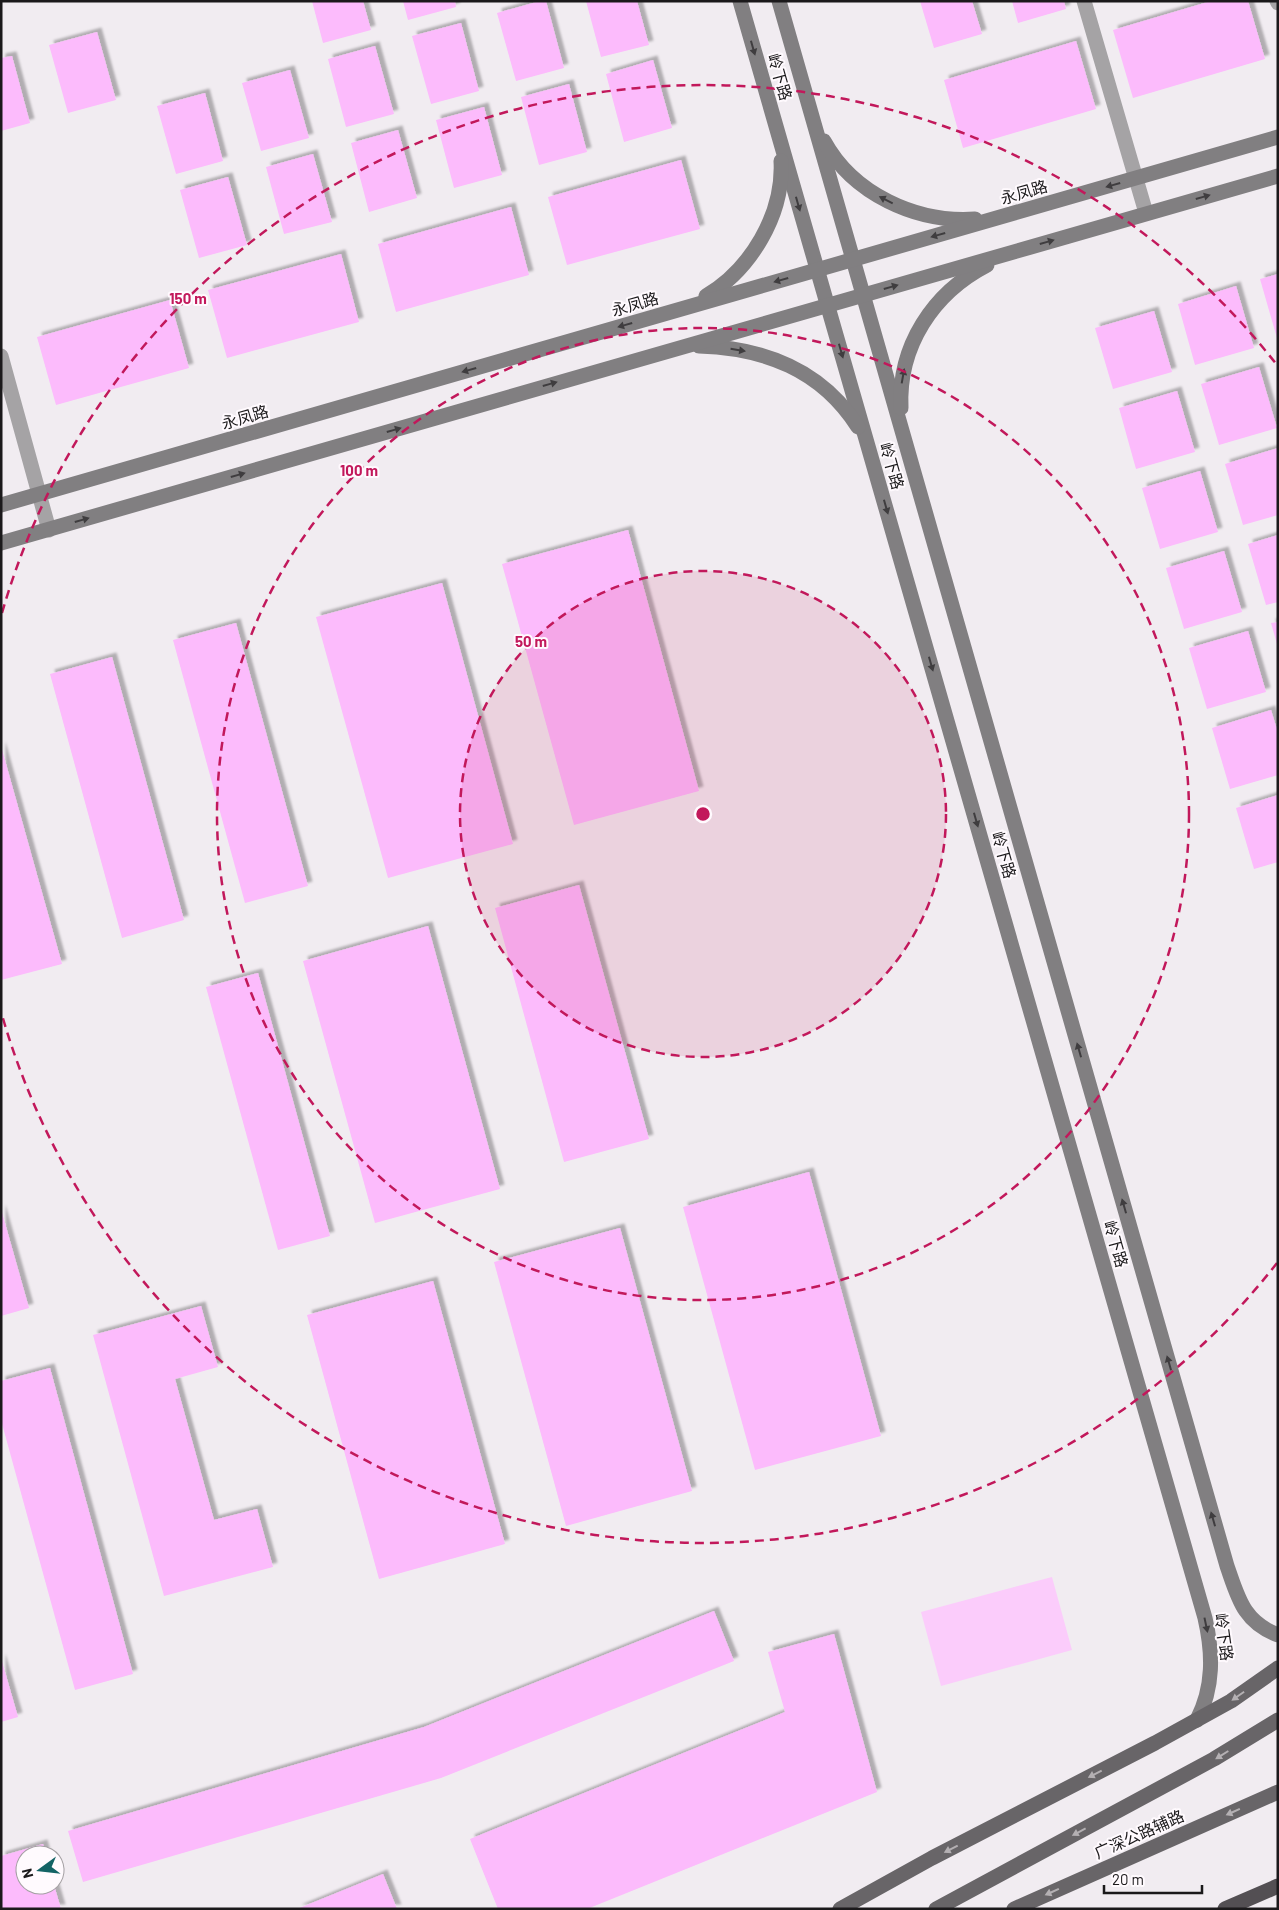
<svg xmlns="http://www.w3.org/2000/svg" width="1279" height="1910" font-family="Barlow,'Noto Sans SC',sans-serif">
	<defs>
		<filter id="shadow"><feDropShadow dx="4.5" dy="-4.5" stdDeviation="1" flood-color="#0004"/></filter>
	</defs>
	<rect width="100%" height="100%" fill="#f1ecf1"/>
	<polygon fill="#fbccfb" points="1052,1577 1072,1650 941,1686 921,1612"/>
	<g fill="#fcbbfc" filter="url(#shadow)">
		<polygon points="312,1 363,1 371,30 323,43"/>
		<polygon points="403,1 455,1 456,7 408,20"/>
		<polygon points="540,1 546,1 564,68 516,81 497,13"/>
		<polygon points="586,1 637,1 649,45 601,57"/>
		<polygon points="920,1 972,1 982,34 934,48"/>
		<polygon points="1012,1 1064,1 1066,9 1018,23"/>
		<polygon points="1211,1 1248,1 1265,59 1133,98 1113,30"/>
		<polygon points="461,23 479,91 431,104 412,36"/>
		<polygon points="97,32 116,100 68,113 49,45"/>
		<polygon points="1076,41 1096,109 963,148 944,80"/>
		<polygon points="375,46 394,114 346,127 328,59"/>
		<polygon points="12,56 30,123 1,131 1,58"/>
		<polygon points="653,60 672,128 624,142 606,74"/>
		<polygon points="290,70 309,138 261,151 242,83"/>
		<polygon points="569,84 587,152 539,165 521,97"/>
		<polygon points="205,93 223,161 176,174 157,106"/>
		<polygon points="484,107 502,175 454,188 436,120"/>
		<polygon points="398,130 417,198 369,212 351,143"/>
		<polygon points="313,154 332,222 284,234 266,167"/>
		<polygon points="681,160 700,229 567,265 548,197"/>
		<polygon points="228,177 247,245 199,258 180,190"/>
		<polygon points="511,207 529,275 396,312 378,244"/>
		<polygon points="341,254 359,322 227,358 208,290"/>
		<polygon points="1278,274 1278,338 1277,338 1260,279"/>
		<polygon points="1236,286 1254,348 1195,365 1178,304"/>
		<polygon points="170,300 189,368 56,405 37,337"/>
		<polygon points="1154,311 1172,372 1113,389 1095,328"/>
		<polygon points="1259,367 1277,428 1219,445 1201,384"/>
		<polygon points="1177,391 1195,452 1136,469 1119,408"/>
		<polygon points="1278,448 1278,515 1243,525 1225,464"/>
		<polygon points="1200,471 1218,532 1160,549 1142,488"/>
		<polygon points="628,530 699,791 574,825 502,564"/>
		<polygon points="1278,535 1278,602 1266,605 1248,544"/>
		<polygon points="1224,551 1242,612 1184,629 1166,568"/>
		<polygon points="442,583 513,844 388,878 316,617"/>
		<polygon points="1278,622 1278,644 1277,644 1271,623"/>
		<polygon points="236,623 308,886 245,903 173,640"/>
		<polygon points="1248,631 1266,692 1207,709 1189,648"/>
		<polygon points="112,657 184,920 122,938 50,674"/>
		<polygon points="1271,710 1278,733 1278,775 1230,789 1212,728"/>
		<polygon points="1,746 62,964 1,980"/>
		<polygon points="1278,795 1278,862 1254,869 1236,808"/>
		<polygon points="579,885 649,1139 564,1162 495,908"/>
		<polygon points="428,926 500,1189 375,1223 303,961"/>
		<polygon points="258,973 330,1236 278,1250 206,987"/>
		<polygon points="809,1172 881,1436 755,1470 683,1207"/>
		<polygon points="1,1209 29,1308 1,1316"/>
		<polygon points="620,1228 692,1491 566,1526 494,1262"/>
		<polygon points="433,1281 505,1544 379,1579 307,1315"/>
		<polygon points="201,1306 218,1367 175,1379 214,1520 257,1509 273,1567 164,1596 93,1335"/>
		<polygon points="50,1368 133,1674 75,1690 1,1420 1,1381"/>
		<polygon points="714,1611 734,1661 441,1778 83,1882 68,1831 424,1727"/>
		<polygon points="834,1634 877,1792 587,1909 498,1909 470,1839 785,1712 768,1652"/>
		<polygon points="1,1658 18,1717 1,1722"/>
		<polygon points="43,1844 46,1855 25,1855 25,1885 54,1885 61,1909 1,1909 1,1856"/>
		<polygon points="383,1874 397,1909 297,1909"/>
	</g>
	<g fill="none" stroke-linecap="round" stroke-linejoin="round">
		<g stroke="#a5a3a5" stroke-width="15">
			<polyline points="1084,1 1146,213"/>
			<polyline points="1277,1 1278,3"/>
			<polyline points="1,356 49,530"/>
		</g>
		<g stroke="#817f81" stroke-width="15">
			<path d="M740 1 1205 1618C1213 1653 1214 1687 1197 1720"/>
			<path d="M779 1 1227 1566C1238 1597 1243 1622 1278 1635"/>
			<path d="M824 141C853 194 916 223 975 219"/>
			<path d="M706 296C750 270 784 215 781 161"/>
			<path d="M699 346C764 348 821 369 858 427"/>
			<path d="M901 408C898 346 933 293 987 265"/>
			<polyline points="1,505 1278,137"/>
			<polyline points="1,543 1278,176"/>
		</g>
		<g stroke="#686568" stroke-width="15">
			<polyline points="840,1909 932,1858 1155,1743 1231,1701 1278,1668"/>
			<polyline points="936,1909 1214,1759 1278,1720"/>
			<polyline points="1014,1909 1278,1792"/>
		</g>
		<polyline stroke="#534f53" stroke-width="15" points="1225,1909 1278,1886"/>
	</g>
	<defs><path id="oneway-solid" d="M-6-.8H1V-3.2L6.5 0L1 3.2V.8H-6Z" transform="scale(1.25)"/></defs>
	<g fill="#3f3d3f">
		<use href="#oneway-solid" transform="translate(753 48) rotate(74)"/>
		<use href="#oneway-solid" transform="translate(1113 185) rotate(164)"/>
		<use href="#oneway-solid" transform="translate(1203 197) rotate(-16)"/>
		<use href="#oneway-solid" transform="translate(886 200) rotate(-153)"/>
		<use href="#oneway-solid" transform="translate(798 204) rotate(74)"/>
		<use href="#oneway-solid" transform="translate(938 235) rotate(164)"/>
		<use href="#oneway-solid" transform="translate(1047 242) rotate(-16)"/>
		<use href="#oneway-solid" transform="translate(781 280) rotate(164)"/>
		<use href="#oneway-solid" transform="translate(891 287) rotate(-16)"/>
		<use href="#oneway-solid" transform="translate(625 325) rotate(164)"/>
		<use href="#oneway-solid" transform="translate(738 350) rotate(9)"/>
		<use href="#oneway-solid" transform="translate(841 351) rotate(74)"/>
		<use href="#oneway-solid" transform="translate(469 370) rotate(164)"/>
		<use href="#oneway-solid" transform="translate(903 376) rotate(-80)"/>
		<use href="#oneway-solid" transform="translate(550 384) rotate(-16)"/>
		<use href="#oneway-solid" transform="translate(394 430) rotate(-16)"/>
		<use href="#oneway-solid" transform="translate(238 475) rotate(-16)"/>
		<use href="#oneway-solid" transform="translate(886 507) rotate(74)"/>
		<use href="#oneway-solid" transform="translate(82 520) rotate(-16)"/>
		<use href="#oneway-solid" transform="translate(931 664) rotate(74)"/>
		<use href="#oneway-solid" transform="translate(976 820) rotate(74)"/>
		<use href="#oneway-solid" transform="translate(1079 1050) rotate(-106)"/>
		<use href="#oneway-solid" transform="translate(1124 1206) rotate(-106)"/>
		<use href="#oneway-solid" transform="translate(1169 1363) rotate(-106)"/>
		<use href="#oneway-solid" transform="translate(1213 1519) rotate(-106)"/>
		<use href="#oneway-solid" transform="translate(1206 1625) rotate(78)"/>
	</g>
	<g fill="#b4b0b3">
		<use href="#oneway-solid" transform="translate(1238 1696) rotate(145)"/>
		<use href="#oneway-solid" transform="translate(1222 1755) rotate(148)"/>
		<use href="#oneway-solid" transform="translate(1095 1774) rotate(153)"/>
		<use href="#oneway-solid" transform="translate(1233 1812) rotate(156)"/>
		<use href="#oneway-solid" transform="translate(1079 1832) rotate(152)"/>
		<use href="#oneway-solid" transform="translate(951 1849) rotate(153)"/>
		<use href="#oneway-solid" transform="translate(1052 1892) rotate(156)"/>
	</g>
	<circle cx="703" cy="814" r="243" fill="#c2185b" fill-opacity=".12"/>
	<g fill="none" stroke="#c2185b" stroke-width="2.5" stroke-dasharray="9 6">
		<circle cx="703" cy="814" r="243"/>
		<circle cx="703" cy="814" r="486"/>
		<path d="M1277 1263A729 729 0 0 1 2 1015M2 613A729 729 0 0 1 1277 365"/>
	</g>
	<g text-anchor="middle" stroke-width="4" stroke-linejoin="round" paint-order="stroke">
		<g font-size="16" fill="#1b191b" stroke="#fffafe">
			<text transform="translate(780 77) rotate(74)" y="6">岭下路</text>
			<text transform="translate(1024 192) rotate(-16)" y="6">永凤路</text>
			<text transform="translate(635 304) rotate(-16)" y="6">永凤路</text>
			<text transform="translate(245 417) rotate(-16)" y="6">永凤路</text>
			<text transform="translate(892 466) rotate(74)" y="6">岭下路</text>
			<text transform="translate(1004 855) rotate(74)" y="6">岭下路</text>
			<text transform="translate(1116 1244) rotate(74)" y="6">岭下路</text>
			<text transform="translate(1224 1637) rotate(82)" y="6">岭下路</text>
			<text transform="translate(1139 1834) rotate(-24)" y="6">广深公路辅路</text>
		</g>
	</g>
	<circle cx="703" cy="814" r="8" fill="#c2185b" stroke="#fffafe" stroke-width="2.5"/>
	<g font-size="15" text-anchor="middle" font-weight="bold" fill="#c2185b" stroke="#fffafe" stroke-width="4" stroke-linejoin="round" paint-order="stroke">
		<text x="188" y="304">150 m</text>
		<text x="359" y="476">100 m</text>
		<text x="531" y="647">50 m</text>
	</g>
	<rect width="1279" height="1910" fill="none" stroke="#1b191b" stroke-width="5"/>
	<g transform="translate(40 1870) rotate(255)"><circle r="24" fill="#fffafe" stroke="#a4a0a3"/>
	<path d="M0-4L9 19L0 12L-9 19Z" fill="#136365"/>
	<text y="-8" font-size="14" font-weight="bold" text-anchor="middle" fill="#1b191b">N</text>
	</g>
	<path d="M1104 1885v8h98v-8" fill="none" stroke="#1b191b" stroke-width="2.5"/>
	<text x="1112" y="1885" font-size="15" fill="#1b191b" stroke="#fffafe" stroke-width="4" paint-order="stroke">20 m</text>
</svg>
